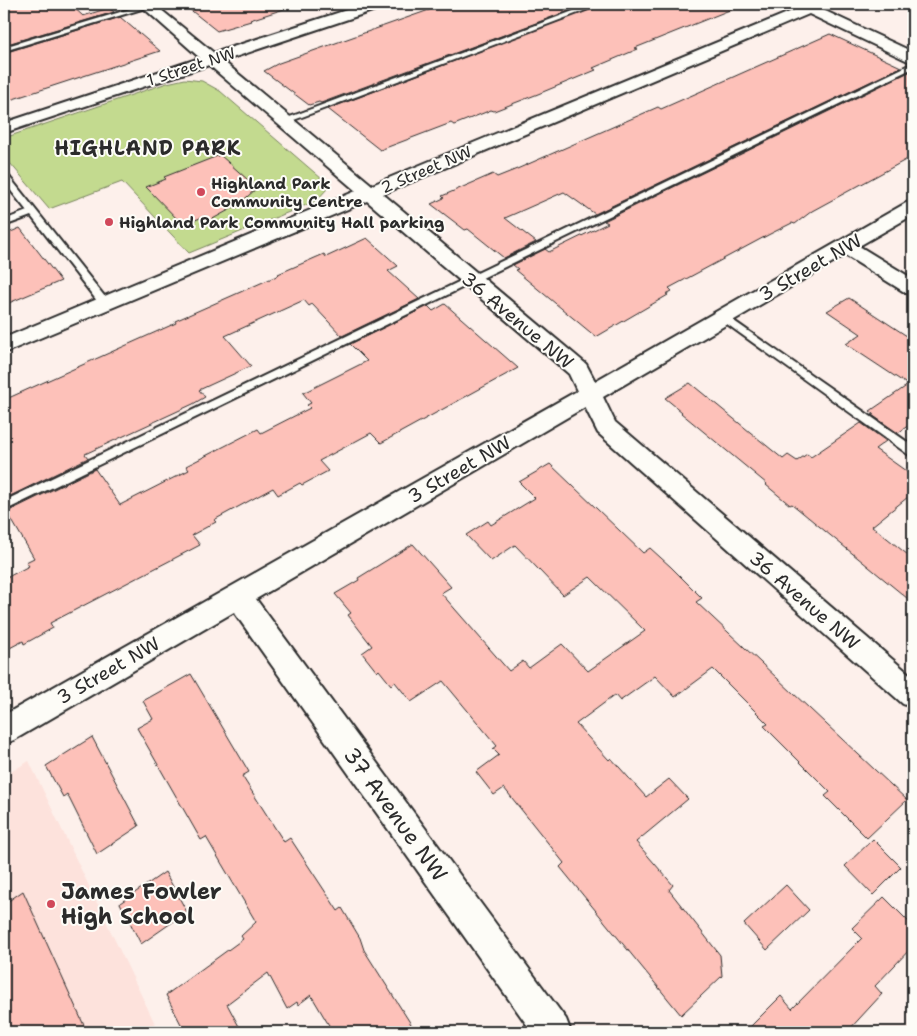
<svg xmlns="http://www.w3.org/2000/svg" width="917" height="1036" font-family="'Shantell Sans',sans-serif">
	<rect width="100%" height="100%" fill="#fdf0eb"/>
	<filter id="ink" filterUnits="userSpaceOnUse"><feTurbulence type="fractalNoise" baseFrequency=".02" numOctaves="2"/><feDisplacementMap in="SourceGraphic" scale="10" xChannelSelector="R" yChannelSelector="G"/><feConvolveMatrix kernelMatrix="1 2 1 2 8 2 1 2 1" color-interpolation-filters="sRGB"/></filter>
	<g filter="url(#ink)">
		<polygon fill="#fde2dc" points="29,761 159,1032 4,1032 4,776"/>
		<polygon fill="#c3da8f" stroke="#77825d" points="185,79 202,81 220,91 322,179 327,189 316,201 189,253 122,182 49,209 4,156 4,138 167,83"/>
		<g fill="#fdc1b9" stroke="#2b2b2b">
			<polygon points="4,4 70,4 83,16 109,8 114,12 4,45"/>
			<polygon points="183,4 283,4 284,9 250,20 251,21 217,31"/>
			<polygon points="446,4 587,4 321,103 319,102 309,105 264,71 279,63"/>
			<polygon points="604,4 742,5 635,48 638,49 593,68 596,70 538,94 494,111 491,110 454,125 451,123 380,150 328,109"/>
			<polygon points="120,17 160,51 4,102 4,53"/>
			<polygon points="830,34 901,67 595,214 564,192 505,218 536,242 504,258 468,229 465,230 431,204 444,198 442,196 493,174 497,177 517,169 658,107 661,109"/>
			<polygon points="911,71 913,73 913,156 812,211 795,224 792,223 770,234 671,287 669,288 672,291 666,294 668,295 596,337 515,270 518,269 513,265 545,249 549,252 608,223 604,221"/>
			<polygon points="220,155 257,188 238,205 209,221 205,216 183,225 146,187 166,179 164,177"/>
			<polygon points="20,228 61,281 4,305 4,235"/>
			<polygon points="367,238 398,266 388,271 419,299 342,336 312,304 309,306 304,300 225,336 251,366 199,390 205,397 193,404 85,454 88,458 4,499 4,400 176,323 175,321 279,275 278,274 324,254 326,257"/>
			<polygon points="849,298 913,340 913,422 898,433 872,415 874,414 870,411 908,385 846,344 861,334 827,311"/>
			<polygon points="445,304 518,368 381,443 371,433 319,461 328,471 302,485 300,483 278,495 273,488 214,520 216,522 192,535 200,545 50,623 53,628 24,644 23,641 4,651 4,579 29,566 26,562 34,558 7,512 95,469 120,505 189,470 186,466 258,429 261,433 310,408 307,405 311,403 303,393 367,361 350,344 428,306 433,311"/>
			<polygon points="690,383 783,459 788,455 797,461 807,454 811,457 861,423 886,441 875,449 913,476 913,493 872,526 913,559 913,603 792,504 790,505 766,485 767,484 681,413 682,412 665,398"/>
			<polygon points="550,464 643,553 650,548 671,567 702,598 696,602 907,800 867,838 825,796 830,792 764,726 768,724 713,669 675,697 655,676 620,701 615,695 576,724 609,760 611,758 646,797 669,779 688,799 636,842 673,885 669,890 720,955 722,976 681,1015 560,867 564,863 504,788 494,795 476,772 499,755 493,749 497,746 443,681 411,702 395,682 391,685 379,670 377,672 362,653 372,646 348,615 351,613 335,594 359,580 358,578 413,544 451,587 441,593 509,671 523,661 529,668 562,644 588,671 645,631 590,577 563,595 515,545 491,561 466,535 488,521 491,525 535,498 519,482"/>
			<polygon points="191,674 249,772 242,776 284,842 290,838 338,911 342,908 360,938 364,950 416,1032 333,1032 311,995 298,1005 297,1002 287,1009 268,973 227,1004 242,1032 185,1032 166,995 243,939 241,936 256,922 206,837 201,840 137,728 153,719 143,701"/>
			<polygon points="92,737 139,826 97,854 67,794 63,797 46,766"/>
			<polygon points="873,839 901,867 873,895 845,866"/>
			<polygon points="165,872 187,912 141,944 120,903"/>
			<polygon points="786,885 809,910 767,950 744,924"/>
			<polygon points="23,891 87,1032 4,1032 4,904"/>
			<polygon points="884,897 913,926 913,946 875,986 882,994 847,1032 745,1032 781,996 792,1009 862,938 852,928"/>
		</g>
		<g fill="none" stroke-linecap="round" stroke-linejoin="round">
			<defs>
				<g id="service">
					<polygon points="147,4 158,4 4,51 4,47"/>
					<polygon points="592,4 602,4 286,123 279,121"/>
					<polygon points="913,63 913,68 4,511 4,501"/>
					<polygon points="4,173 7,174 109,302 110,304 109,306 101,306 31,216 4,226 4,220 27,211 4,182"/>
					<polygon points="724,314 913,446 913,456 909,455 720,319 719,317 720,315"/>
				</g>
				<polygon id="minor" points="139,4 154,4 214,53 365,4 386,4 384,7 223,61 372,185 797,9 794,4 828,4 821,9 913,52 913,63 908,61 809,14 383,194 586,364 595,381 906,203 913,201 913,215 859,246 913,279 913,294 906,293 845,255 603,397 615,422 913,677 913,708 903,704 598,433 585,407 256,599 566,1019 571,1032 532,1032 234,612 14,740 4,744 4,715 577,391 569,374 367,201 4,353 4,338 356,191 209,65 4,133 4,123 200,58"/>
			</defs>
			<use href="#service" stroke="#2b2b2b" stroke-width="4"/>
			<use href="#minor" stroke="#2b2b2b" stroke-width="4"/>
			<use href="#service" fill="#fdfcf7" fill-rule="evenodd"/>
			<use href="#minor" fill="#fdfcf7" fill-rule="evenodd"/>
		</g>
	</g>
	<g fill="#d1495b" stroke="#fdfcf7" stroke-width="2">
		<circle cx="201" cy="192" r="5"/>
		<circle cx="109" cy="222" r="5"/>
		<circle cx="51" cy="904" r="5"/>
	</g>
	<g text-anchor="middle" stroke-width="4" stroke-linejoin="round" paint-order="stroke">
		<g font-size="16" fill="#2b2b2b" stroke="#fdfcf7">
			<text transform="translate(191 66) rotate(-18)" y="6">1 Street NW</text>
			<text transform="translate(426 169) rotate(-23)" y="6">2 Street NW</text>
		</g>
		<g font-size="16" font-weight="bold" fill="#2b2b2b" stroke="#fdfcf7" text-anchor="start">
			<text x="211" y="189">Highland Park<tspan x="211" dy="18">Community Centre</tspan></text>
			<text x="119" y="228">Highland Park Community Hall parking</text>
		</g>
		<g font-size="19" fill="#2b2b2b" stroke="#fdfcf7">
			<text transform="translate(810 267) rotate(-30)" y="7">3 Street NW</text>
			<text transform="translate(518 320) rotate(40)" y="7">36 Avenue NW</text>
			<text transform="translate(459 469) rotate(-30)" y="7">3 Street NW</text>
			<text transform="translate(805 600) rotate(41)" y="7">36 Avenue NW</text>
			<text transform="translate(108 670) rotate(-30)" y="7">3 Street NW</text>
		</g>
		<g font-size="20" font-weight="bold" letter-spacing="1" fill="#2b2b2b" stroke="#fdfcf7">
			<text x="148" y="155">HIGHLAND PARK</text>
		</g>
		<g font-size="22" fill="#2b2b2b" stroke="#fdfcf7">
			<text transform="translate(396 814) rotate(54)" y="8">37 Avenue NW</text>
		</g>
		<g font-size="22" font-weight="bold" fill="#2b2b2b" stroke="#fdfcf7" text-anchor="start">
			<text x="61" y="899">James Fowler<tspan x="61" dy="25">High School</tspan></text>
		</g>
	</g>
	<rect width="917" height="1036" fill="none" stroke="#fdfcf7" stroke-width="20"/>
	<rect x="10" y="10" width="897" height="1016" fill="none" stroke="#2b2b2b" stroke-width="2" filter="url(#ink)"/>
</svg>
